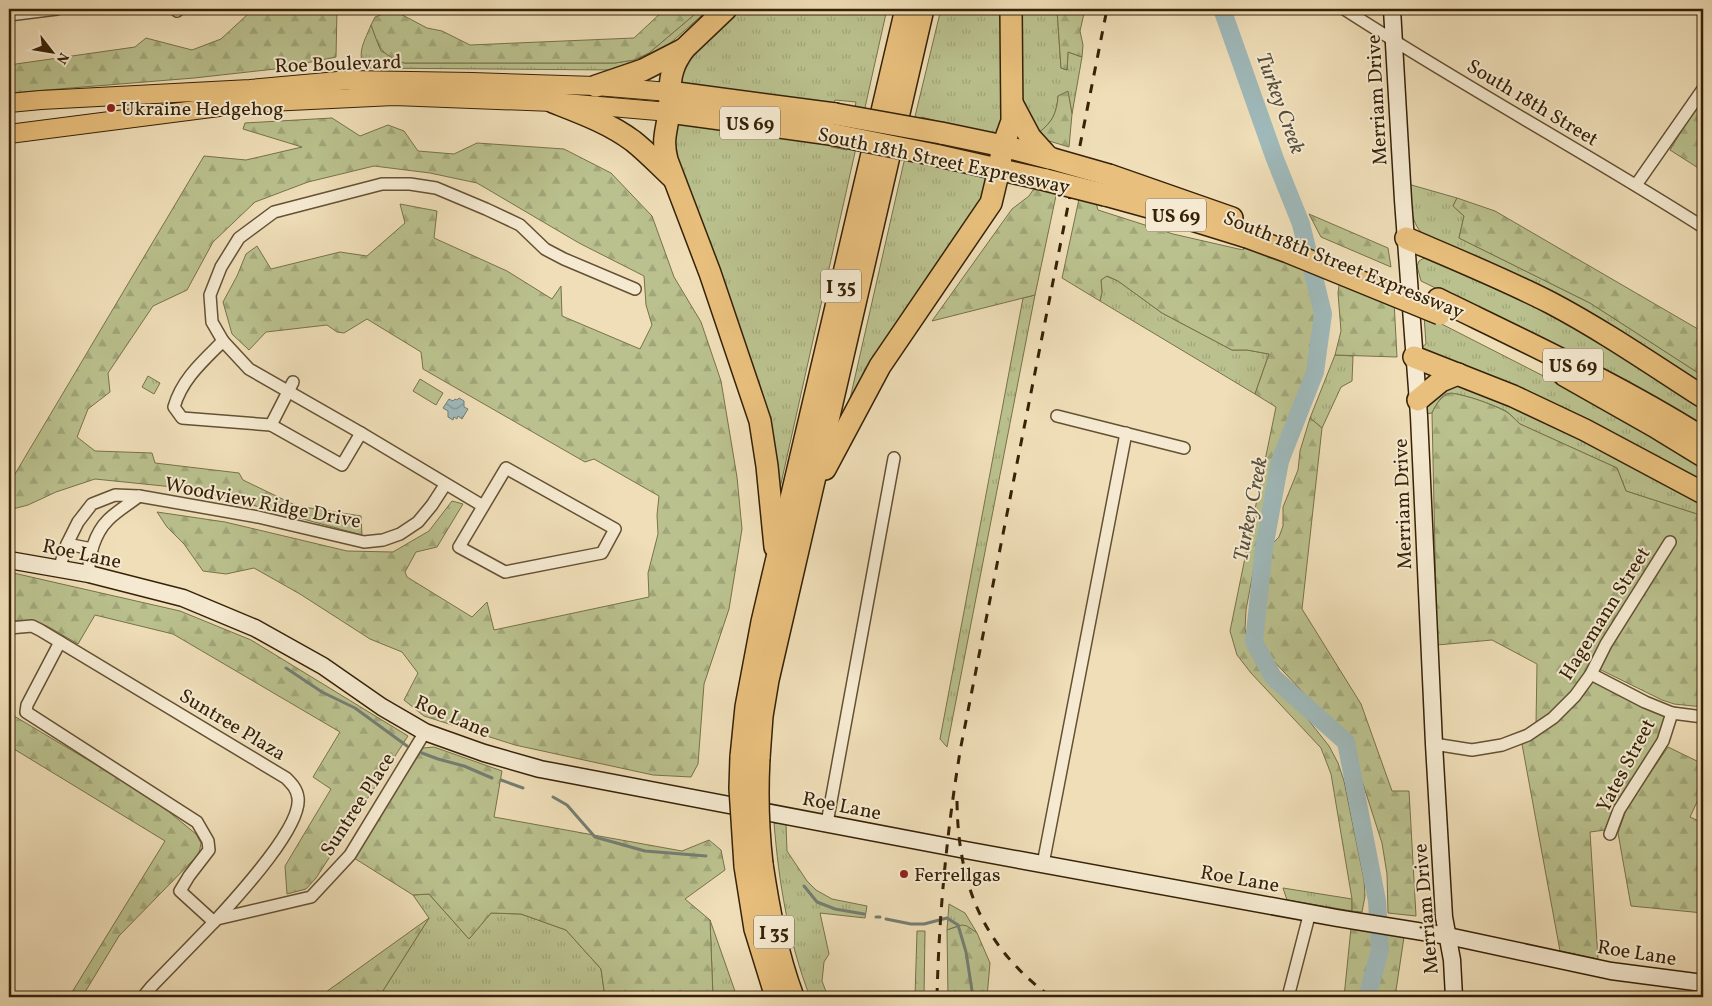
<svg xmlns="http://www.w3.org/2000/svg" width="1712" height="1006" font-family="Vollkorn,serif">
	<defs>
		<pattern id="grass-tufts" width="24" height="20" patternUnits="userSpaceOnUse" patternTransform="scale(1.25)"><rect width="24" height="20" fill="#bac18e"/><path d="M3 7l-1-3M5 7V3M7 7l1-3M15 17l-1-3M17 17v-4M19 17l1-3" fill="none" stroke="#a0a679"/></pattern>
		<pattern id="forest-firs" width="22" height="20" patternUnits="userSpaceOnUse" patternTransform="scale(1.25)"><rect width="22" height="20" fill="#bac18e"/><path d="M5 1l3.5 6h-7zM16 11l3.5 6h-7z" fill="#a0a679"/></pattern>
		<pattern id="water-waves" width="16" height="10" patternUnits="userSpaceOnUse" patternTransform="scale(1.25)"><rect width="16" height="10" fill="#9fb9ba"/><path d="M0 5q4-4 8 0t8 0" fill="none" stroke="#829695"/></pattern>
	</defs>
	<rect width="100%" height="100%" fill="#efdeb8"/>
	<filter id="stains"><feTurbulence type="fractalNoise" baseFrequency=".004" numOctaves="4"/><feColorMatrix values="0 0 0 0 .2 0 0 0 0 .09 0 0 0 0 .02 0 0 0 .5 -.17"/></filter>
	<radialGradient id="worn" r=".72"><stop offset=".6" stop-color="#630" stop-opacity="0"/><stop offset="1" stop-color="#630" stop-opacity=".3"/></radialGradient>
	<g fill="url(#grass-tufts)" stroke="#78724a">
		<path d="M701 9H709L659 53 614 70 367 68C354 57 366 38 371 25L381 51 404 63H615L634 60 649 53Z"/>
		<path d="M738 9H887L778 497 673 152 677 123 831 143V147L847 150 856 102 835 100 834 104 679 82C686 50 714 31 738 9Z"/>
		<polygon points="941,9 1005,9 1007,108 997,134 940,122 922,117 914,161 993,177 989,187 850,399 903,166"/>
		<path d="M1020 9H1057L1061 68 1067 70 1068 52 1082 57 1072 114 1068 92 1058 96C1057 113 1052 123 1038 133L1023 102Z"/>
		<path d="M1408 184 1457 198 1453 206 1464 216 1459 238 1590 303 1703 376V390L1427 238C1409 224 1412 205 1408 184Z"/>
		<path d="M1429 255 1526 296 1703 403V427C1648 395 1593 362 1536 334 1498 315 1458 300 1421 281L1417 266 1419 261Z"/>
		<polygon points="1106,276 1118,281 1162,313 1232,350 1247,350 1269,354 1255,394 1100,301 1102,292 1101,280"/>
		<polygon points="1035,295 947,747 940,739 1023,298"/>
		<polygon points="1424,315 1563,386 1703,465 1703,489 1424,352 1422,347 1426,344"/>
		<polygon points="1335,355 1353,356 1352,381 1341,387 1322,428 1310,418"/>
		<polygon points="148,376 160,383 154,394 142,387"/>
		<path d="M1449 384 1478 388 1703 501V516L1626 491 1617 468 1520 424C1515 420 1511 414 1506 411 1497 406 1454 390 1446 394 1439 398 1435 407 1432 413L1425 414 1427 406Z"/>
		<path d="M774 823 786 824 787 851 807 881 816 890 832 899 867 906 865 918 820 913 829 954 824 962 822 981 828 997H810C788 940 779 883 774 823Z"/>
		<polygon points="1283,888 1352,899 1352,911 1287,900"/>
		<polygon points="429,894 469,939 491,913 521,914 566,930 601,969 605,997 379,997 429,918 413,895"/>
		<path d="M949 904 965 913 977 933C964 924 962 924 947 930Z"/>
		<polygon points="710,920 737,997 713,997"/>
	</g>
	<g fill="url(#forest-firs)" stroke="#78724a">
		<polygon points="244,9 337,9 336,57 275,69 194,78 9,93 9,65 135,47 146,38 192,50 221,39 248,14"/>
		<path d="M665 9H701L649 53 634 60 615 63H404C379 53 380 49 371 25L375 17 393 10 427 28 442 31 470 45 634 38Z"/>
		<polygon points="1057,9 1085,9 1080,31 1083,45 1082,57 1068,52 1067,70 1061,68"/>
		<path d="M1068 91 1072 114 1069 147 1049 141 1038 133C1052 123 1057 113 1058 96Z"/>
		<polygon points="1703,95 1703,171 1670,150"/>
		<polygon points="332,118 360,136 388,125 404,131 418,151 454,154 477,143 564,149 611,173 652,216 674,277 701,322 721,381 737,477 742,529 729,609 704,684 698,764 691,777 653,775 515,745 424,716 404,700 418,673 402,652 370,639 300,594 254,568 226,574 203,571 184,544 167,527 157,512 225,522 347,551 393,552 429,531 452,501 463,504 437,547 416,552 405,572 407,577 472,617 487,602 494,630 649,597 648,573 658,534 657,515 659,496 594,459 585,462 423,369 421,352 367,319 344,333 337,332 327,325 266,332 249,350 232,334 223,302 237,276 246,254 257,246 271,269 340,252 367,256 405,223 400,204 437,211 434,238 507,271 552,299 561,286 562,316 640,349 652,325 646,305 644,276 579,243 477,183 430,173 374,166 308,182 255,202 213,242 187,290 153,306 108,373 110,392 88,409 77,437 95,451 152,453 155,463 239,473 243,480 297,506 361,516 362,535 193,489 95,479 56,492 28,505 9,510 9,484 204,156 246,160 302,147 243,129 245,123"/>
		<polygon points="1046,189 1057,191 1035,295 932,321 1012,209 1029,196 1033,190"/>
		<polygon points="1457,198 1495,211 1703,332 1703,376 1590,303 1459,238 1464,216 1453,206"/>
		<polygon points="1079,199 1096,203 1098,210 1173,234 1243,250 1246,244 1303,262 1315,303 1317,323 1314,347 1308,377 1280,445 1272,472 1246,610 1245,629 1249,644 1271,686 1306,717 1329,746 1338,763 1344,781 1364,880 1365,896 1362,912 1352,911 1352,899 1331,774 1321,748 1251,673 1237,655 1230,631 1276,407 1255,394 1269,354 1247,350 1232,350 1162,313 1118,281 1107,276 1101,280 1102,292 1100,301 1062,278"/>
		<polygon points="1309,214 1388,248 1391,267 1321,237"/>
		<polygon points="1340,278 1394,301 1397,357 1335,355 1341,331 1338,293"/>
		<path d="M1451 393C1469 396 1489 403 1505 411 1511 414 1515 420 1520 424L1617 468 1626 491 1703 516V707L1674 704 1662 700 1591 665 1563 703 1536 724 1537 664 1492 640 1437 645 1432 413C1436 404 1441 396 1451 393Z"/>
		<polygon points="1310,418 1322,428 1302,609 1361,704 1392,791 1409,791 1416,916 1388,913 1387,874 1382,843 1363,784 1344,734 1327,715 1316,706 1268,655 1260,637 1269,552 1271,545 1279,537 1283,526 1283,507 1298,470 1300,451"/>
		<polygon points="9,572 180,611 251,640 408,736 316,878 306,889 287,894 285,866 331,789 313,777 340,732 173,634 95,615 78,644 47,626 32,621 9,623"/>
		<polygon points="1595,680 1668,715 1658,741 1612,814 1605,830 1590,832 1598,959 1560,951 1522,744 1544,730 1591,682"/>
		<polygon points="9,713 152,798 196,834 201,843 199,854 119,936 82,997 69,997 165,841 9,746"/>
		<polygon points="434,747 502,771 494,817 682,851 709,840 721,850 725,870 685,899 710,920 713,997 605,997 601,969 566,930 521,914 491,913 469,939 429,894 413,895 354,858 423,748"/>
		<polygon points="1668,747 1703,764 1703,789 1690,817 1703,823 1703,913 1631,906 1618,833 1627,807"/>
		<polygon points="429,918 379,997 319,997"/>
		<polygon points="962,925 967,926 977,933 990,963 987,997 948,997 947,930"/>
		<polygon points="1351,928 1404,937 1395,997 1344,997"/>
		<polygon points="917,931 925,931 924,997 915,997"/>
	</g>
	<polygon fill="#bac18e" stroke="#78724a" points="420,379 443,393 436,405 413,391"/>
	<polygon fill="url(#water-waves)" stroke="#757d72" points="459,398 464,401 464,407 468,409 462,419 458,416 457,419 454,417 453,420 448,417 448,411 443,408 449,399 453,401 455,399 457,400"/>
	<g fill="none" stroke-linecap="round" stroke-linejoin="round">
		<g stroke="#757d72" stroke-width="3">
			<polyline points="286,668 322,692 355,708 407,746"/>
			<polyline points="422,753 438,759 464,766 492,778"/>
			<polyline points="501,780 523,788"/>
			<polyline points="553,797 567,805 595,837 645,851 706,856"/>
			<polyline points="804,886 817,902 835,909 864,914"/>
			<polyline points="876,917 880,917"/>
			<polyline points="886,919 911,924 924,924 947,918 958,925 966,952 973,997"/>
		</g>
		<polyline stroke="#9fb9ba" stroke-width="18" points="1222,9 1275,159 1301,224 1323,314 1315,372 1280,461 1264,548 1254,642 1273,677 1346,742 1377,901 1380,950 1367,997"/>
		<defs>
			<g id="street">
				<polyline points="176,9 177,11"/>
				<path d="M1344 9C1461 85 1585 152 1703 227"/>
				<polyline points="9,15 57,9"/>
				<polyline points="1636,185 1703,89"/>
				<polyline points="223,341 249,369 361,433 483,506"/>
				<polyline points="293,382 271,425 342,465 361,433"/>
				<polyline points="1057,416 1184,448"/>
				<path d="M271 425 182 418 174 407C182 379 203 361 223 341L212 322 210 295 221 267 239 238 274 212 382 184H410L436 188 486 209 520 225 545 249 564 259 635 289"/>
				<polygon points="506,468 615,529 602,553 505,572 459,547"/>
				<polyline points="67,544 92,549"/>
				<polyline points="59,569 67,544 78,522 92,504 115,495 139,496 258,517 364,542 383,540 400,534 418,522 432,505 445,485"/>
				<path d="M89 574C88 556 95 533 108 520 117 511 129 504 139 496"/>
				<path d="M9 628 32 626 40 630 286 778C292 784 297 789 298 798 302 827 237 897 217 919"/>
				<polyline points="60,642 27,705 26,712 197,822 208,841 209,850 189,876 180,891 214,922"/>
				<polyline points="1591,674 1645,702 1672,713 1703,717"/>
				<polyline points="1434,744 1472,750 1502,745 1528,735 1553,718 1575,696 1591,674 1606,644 1670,542"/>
				<polyline points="827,823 894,458"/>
				<polyline points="1610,834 1619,810 1663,741 1672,713"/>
				<polyline points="1043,864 1126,433"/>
				<polyline points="143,997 152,986 217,919 311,897 350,855 425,732"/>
				<polyline points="1288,997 1310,912"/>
			</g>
			<g id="secondary">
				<polyline points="1392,9 1403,200 1419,416 1434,744 1444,917 1452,960 1454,997"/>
				<polyline points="9,560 89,574 183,598 255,628 323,666 382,707 425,732 484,753 540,769 960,849 1337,918 1448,936 1611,971 1703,983"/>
			</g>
			<g id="primary">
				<polyline points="9,103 41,100 250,89 349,80 472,82 596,86 669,92"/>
				<polyline points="9,134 250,103 394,96 553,102 669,112"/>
			</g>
			<g id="highway">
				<path d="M684 49C680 55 675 62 673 70 668 84 671 99 669 113 666 133 662 140 667 160L710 273 760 421 767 466 775 547"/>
				<polyline points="596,86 643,70 684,49 726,9"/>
				<polyline points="669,92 835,114"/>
				<path d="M553 102C581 113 609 123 633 141 647 152 660 166 673 178"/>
				<polyline points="1013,105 1030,137 1049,158"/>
				<polyline points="669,112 830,134"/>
				<polyline points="941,133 1003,146 1053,159"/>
				<polyline points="935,155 1046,180"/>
				<polyline points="1109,175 1232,218"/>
				<polyline points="1105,195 1163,211 1247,237"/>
				<path d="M1406 238C1455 259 1504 279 1551 303 1604 331 1653 365 1703 397"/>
				<path d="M1438 299C1528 343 1619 385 1703 438"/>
				<polyline points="1414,357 1513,396 1585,430 1703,493"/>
				<polyline points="1564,375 1654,426 1703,456"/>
				<polyline points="1418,400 1441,381 1458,374"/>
				<polyline points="825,469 880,366 991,203 997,178 1003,146 1012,121 1011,9"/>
				<polyline points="741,757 746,707 762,622 906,9"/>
				<polyline points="759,758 762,716 768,680 923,9"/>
				<path d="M762 864C769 910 777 954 793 997"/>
				<polyline points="745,866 755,929 776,997"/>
			</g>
		</defs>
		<use href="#street" stroke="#645133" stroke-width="14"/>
		<use href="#secondary" stroke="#362207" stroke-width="19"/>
		<use href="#primary" stroke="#362207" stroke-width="20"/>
		<use href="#highway" stroke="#362207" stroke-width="24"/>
		<use href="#street" stroke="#f5ead1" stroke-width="11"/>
		<use href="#secondary" stroke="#f5ead1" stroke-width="16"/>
		<use href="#primary" stroke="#e8bf7c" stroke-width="18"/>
		<use href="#highway" stroke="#e8bf7c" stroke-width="21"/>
		<g stroke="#362207" stroke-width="3" stroke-dasharray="9 9" stroke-linecap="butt">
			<path d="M957 801C958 885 983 947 1051 997"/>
			<path d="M937 997C939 913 947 829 961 746L1107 9"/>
		</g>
		<defs>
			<g id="highway-bridge">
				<polyline points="835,114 941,133"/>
				<polyline points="830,134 935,155"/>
				<polyline points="1053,159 1109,175"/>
				<polyline points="1046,180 1105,195"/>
				<polyline points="1247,237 1288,252 1440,314"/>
				<polyline points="741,757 740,788 745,866"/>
				<path d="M759 758C757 794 758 829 762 864"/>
			</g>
		</defs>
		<use href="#highway-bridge" stroke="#362207" stroke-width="24" stroke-linecap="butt"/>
		<use href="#highway-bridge" stroke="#e8bf7c" stroke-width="21"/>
	</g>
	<g fill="#8f2418" stroke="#f5ead1" stroke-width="2">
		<circle cx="111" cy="108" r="5"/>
		<circle cx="904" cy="874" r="5"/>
	</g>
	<g text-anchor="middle" stroke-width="4" stroke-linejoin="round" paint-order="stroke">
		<g fill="#f5ead1" stroke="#6f5e44" stroke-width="1">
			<rect x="720" y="106.5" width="60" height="33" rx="4"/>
			<rect x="1146" y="198.5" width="60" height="33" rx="4"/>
			<rect x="821" y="269.5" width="40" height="33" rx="4"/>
			<rect x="1543" y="348.5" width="60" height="33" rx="4"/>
			<rect x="754" y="915.5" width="40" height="33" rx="4"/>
		</g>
		<g font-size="19" font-weight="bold" fill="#362207">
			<text x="750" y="130">US 69</text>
			<text x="1176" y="222">US 69</text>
			<text x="841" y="293">I 35</text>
			<text x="1573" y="372">US 69</text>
			<text x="774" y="939">I 35</text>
		</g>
		<g font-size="20" fill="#362207" stroke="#f5ead1">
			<text transform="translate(338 63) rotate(-2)" y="7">Roe Boulevard</text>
			<text transform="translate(1376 100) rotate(-93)" y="7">Merriam Drive</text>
			<text transform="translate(1533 102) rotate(31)" y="7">South 18th Street</text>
			<text transform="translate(944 160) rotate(12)" y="7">South 18th Street Expressway</text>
			<text transform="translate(1344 264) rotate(22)" y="7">South 18th Street Expressway</text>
			<text transform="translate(263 502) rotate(11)" y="7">Woodview Ridge Drive</text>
			<text transform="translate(1402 504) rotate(-92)" y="7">Merriam Drive</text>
			<text transform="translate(82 553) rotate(12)" y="7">Roe Lane</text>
			<text transform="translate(1604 613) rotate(-58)" y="7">Hagemann Street</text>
			<text transform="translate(453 716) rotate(23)" y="7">Roe Lane</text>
			<text transform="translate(233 724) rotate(31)" y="7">Suntree Plaza</text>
			<text transform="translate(1625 765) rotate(-62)" y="7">Yates Street</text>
			<text transform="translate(357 804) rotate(-57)" y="7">Suntree Place</text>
			<text transform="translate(842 805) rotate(11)" y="7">Roe Lane</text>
			<text transform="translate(1240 878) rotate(10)" y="7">Roe Lane</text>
			<text transform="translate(1425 909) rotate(-95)" y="7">Merriam Drive</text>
			<text transform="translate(1637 952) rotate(9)" y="7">Roe Lane</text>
		</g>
		<g font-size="20" fill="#362207" stroke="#f5ead1" text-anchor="start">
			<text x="121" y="115">Ukraine Hedgehog</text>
			<text x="914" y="881">Ferrellgas</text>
		</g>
		<g font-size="21" font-style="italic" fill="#564f3d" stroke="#f5ead1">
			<text transform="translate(1281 103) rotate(70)" y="7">Turkey Creek</text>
			<text transform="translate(1250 509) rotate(-79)" y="7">Turkey Creek</text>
		</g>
	</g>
	<rect width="1712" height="1006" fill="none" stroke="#efdeb8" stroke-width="30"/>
	<rect x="10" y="10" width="1692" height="986" fill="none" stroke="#362207" stroke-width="2.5"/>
	<rect x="15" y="15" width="1682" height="976" fill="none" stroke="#362207"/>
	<g transform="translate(52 52) rotate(121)" stroke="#f5ead1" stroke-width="4" paint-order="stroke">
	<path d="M0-4L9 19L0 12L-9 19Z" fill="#362207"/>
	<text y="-8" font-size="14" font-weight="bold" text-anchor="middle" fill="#362207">N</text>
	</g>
	<rect width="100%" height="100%" filter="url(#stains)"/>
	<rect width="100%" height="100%" fill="url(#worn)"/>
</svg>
